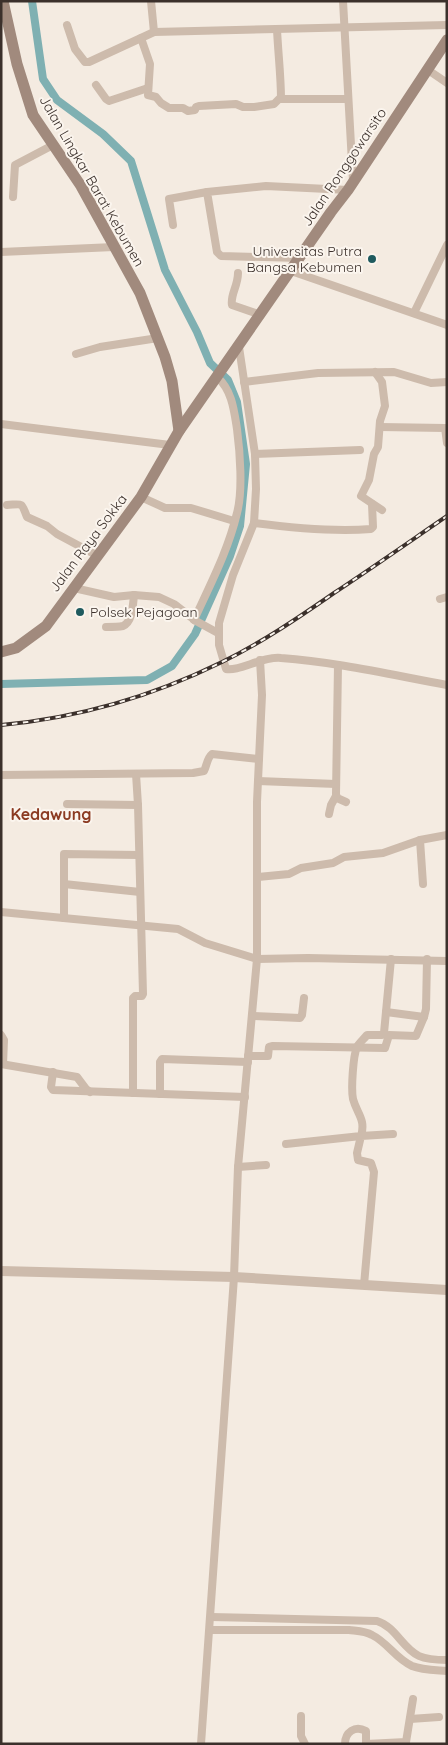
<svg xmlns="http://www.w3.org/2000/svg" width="448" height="1745" font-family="Quicksand,sans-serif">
	<rect width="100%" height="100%" fill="#f4ebe1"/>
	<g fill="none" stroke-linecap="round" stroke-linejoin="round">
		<polyline stroke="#7fb0b2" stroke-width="8" points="1,684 147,680 172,666 195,634 230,556 240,526 246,464 237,402 228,380 210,363 197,332 165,270 131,161 103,134 57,100 43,79 32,1"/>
		<g stroke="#cdbbac" stroke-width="8">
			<polyline points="343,1 353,181"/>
			<polyline points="67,25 75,49 85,62 89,62 154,32 151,1"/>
			<path d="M277 29C278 52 281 76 281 99"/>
			<polyline points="154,32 447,25"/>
			<polyline points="141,38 150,64 148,95 156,97 161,103 169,108 183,108 188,111 195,110 196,107 199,106 236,104 243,107 254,107 274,104 279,99 348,99"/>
			<polyline points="428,70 447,83"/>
			<polyline points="96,85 106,99 109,101 148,88"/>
			<polyline points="13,197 15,165 53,145"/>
			<polyline points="173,225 169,199 207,192"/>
			<polyline points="1,252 114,247"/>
			<polyline points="300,258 221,256 217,252 207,192 266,186 348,190"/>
			<polyline points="291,271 447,325"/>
			<path d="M238 273C238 286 230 295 232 305L261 315"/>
			<polyline points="414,313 447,245"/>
			<path d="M239 347 255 454 256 489 254 523 233 575 219 623V645L226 669C238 672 263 656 281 658 337 662 392 675 447 685"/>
			<polyline points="76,354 100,347 158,338"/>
			<polyline points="375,372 382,382 385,406 380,421 378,447 374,454 369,480 361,496 382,510"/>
			<polyline points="244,382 318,373 394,372 431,383 447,382"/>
			<polyline points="1,424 170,445"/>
			<polyline points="380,427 445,428 447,443"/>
			<polyline points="255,454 360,450"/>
			<polyline points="141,497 165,508 191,508 234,521"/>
			<path d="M7 505C24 504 21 502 27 517L47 526 57 534 98 556"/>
			<path d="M254 523C292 528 332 532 371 529L373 527 372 504"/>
			<polyline points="74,588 114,597 134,595 159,597 174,604 196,621 218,633"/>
			<polyline points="440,599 447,597"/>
			<path d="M194 620C210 585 228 551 237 513 243 491 240 452 237 429 234 410 232 390 217 377"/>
			<path d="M106 627C111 627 118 627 123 626 133 622 133 603 134 595"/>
			<polyline points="338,665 336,794 337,798 346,802"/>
			<path d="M1 775 193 773 204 771C207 765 207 758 212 754L259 759"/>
			<polyline points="258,781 336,784"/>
			<polyline points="67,804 138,805 136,774"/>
			<polyline points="329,814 331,805 336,796"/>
			<polyline points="258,877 289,874 301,868 333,863 344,857 383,853 420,840"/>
			<polyline points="64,884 140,892"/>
			<polyline points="423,884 420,840 447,835"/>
			<polyline points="1,912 178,929 205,943 257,959 308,958 447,961"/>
			<polyline points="64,918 64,854 139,855"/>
			<polyline points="386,1012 424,1017 426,1009 427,959"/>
			<polyline points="253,1016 300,1018 302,1015 304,998"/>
			<polyline points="1,1035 4,1040 3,1064"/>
			<polyline points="248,1056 268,1056 269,1047 273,1046 385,1048 389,1035 416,1036 424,1017"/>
			<polyline points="1,1064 77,1077 86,1089 90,1092"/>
			<polyline points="53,1072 51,1087 53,1090 245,1097"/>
			<polyline points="133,1093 133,998 135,996 142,996 143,994 138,805"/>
			<polyline points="160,1094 160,1062 162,1059 248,1062"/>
			<path d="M286 1144 361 1136C366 1119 357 1114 353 1099 351 1089 353 1056 357 1047 359 1043 364 1039 367 1035H382L384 1033 391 959"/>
			<polyline points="238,1167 266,1165"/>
			<polyline points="364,1285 374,1172 371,1163 358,1160 357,1153 361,1136 393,1134"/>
			<path d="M211 1617 377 1621C396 1627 402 1648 419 1656 428 1660 438 1660 447 1660"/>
			<path d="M210 1630H349C356 1631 365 1631 372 1635 387 1642 396 1659 412 1666 422 1670 435 1670 447 1671"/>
			<polyline points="301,1716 301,1736 305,1744"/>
			<polyline points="410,1719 439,1717"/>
			<polyline points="201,1744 234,1277 238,1167 257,959 257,802 262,695 260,660"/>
			<path d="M345 1744C345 1732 355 1725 366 1731V1744"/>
			<polyline points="366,1744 406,1742 413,1699"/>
		</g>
		<polyline stroke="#cdbbac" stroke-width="10" points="1,1271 234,1277 447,1290"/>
		<g stroke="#a18a7d" stroke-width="11">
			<polyline points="3,1 17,64 33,115 81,186 140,293 165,357 172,381 179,431"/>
			<polyline points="1,652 16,648 46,626 141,497 179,431 331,212 348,190 447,40"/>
		</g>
		<defs>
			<path id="rail" d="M1 725C78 718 153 696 222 662 261 643 298 618 334 593 372 568 409 542 447 516"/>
		</defs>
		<use href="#rail" stroke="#3b302b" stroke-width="4"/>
		<use href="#rail" stroke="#fbf5ee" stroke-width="2" stroke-dasharray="5.5" stroke-linecap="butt"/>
	</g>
	<g fill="#1f5a5e" stroke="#fbf5ee" stroke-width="2">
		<circle cx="372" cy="259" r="5"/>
		<circle cx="80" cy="612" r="5"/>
	</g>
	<g text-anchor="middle" stroke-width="4" stroke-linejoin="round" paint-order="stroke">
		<g font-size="14" fill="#3b302b" stroke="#fbf5ee">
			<text transform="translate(344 167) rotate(-56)" y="5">Jalan Ronggowarsito</text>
			<text transform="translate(92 181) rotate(60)" y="5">Jalan Lingkar Barat Kebumen</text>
			<text transform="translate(88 543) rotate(-53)" y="5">Jalan Raya Sokka</text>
		</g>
		<g font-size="14" fill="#3b302b" stroke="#fbf5ee" text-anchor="end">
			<text x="362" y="256">Universitas Putra<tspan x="362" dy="16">Bangsa Kebumen</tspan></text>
			<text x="90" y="617" text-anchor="start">Polsek Pejagoan</text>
		</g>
		<g font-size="16" font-weight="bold" fill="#8c3b22" stroke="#fbf5ee">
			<text x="51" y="820">Kedawung</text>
		</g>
	</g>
	<rect width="448" height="1745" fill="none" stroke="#3b302b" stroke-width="5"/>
</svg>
